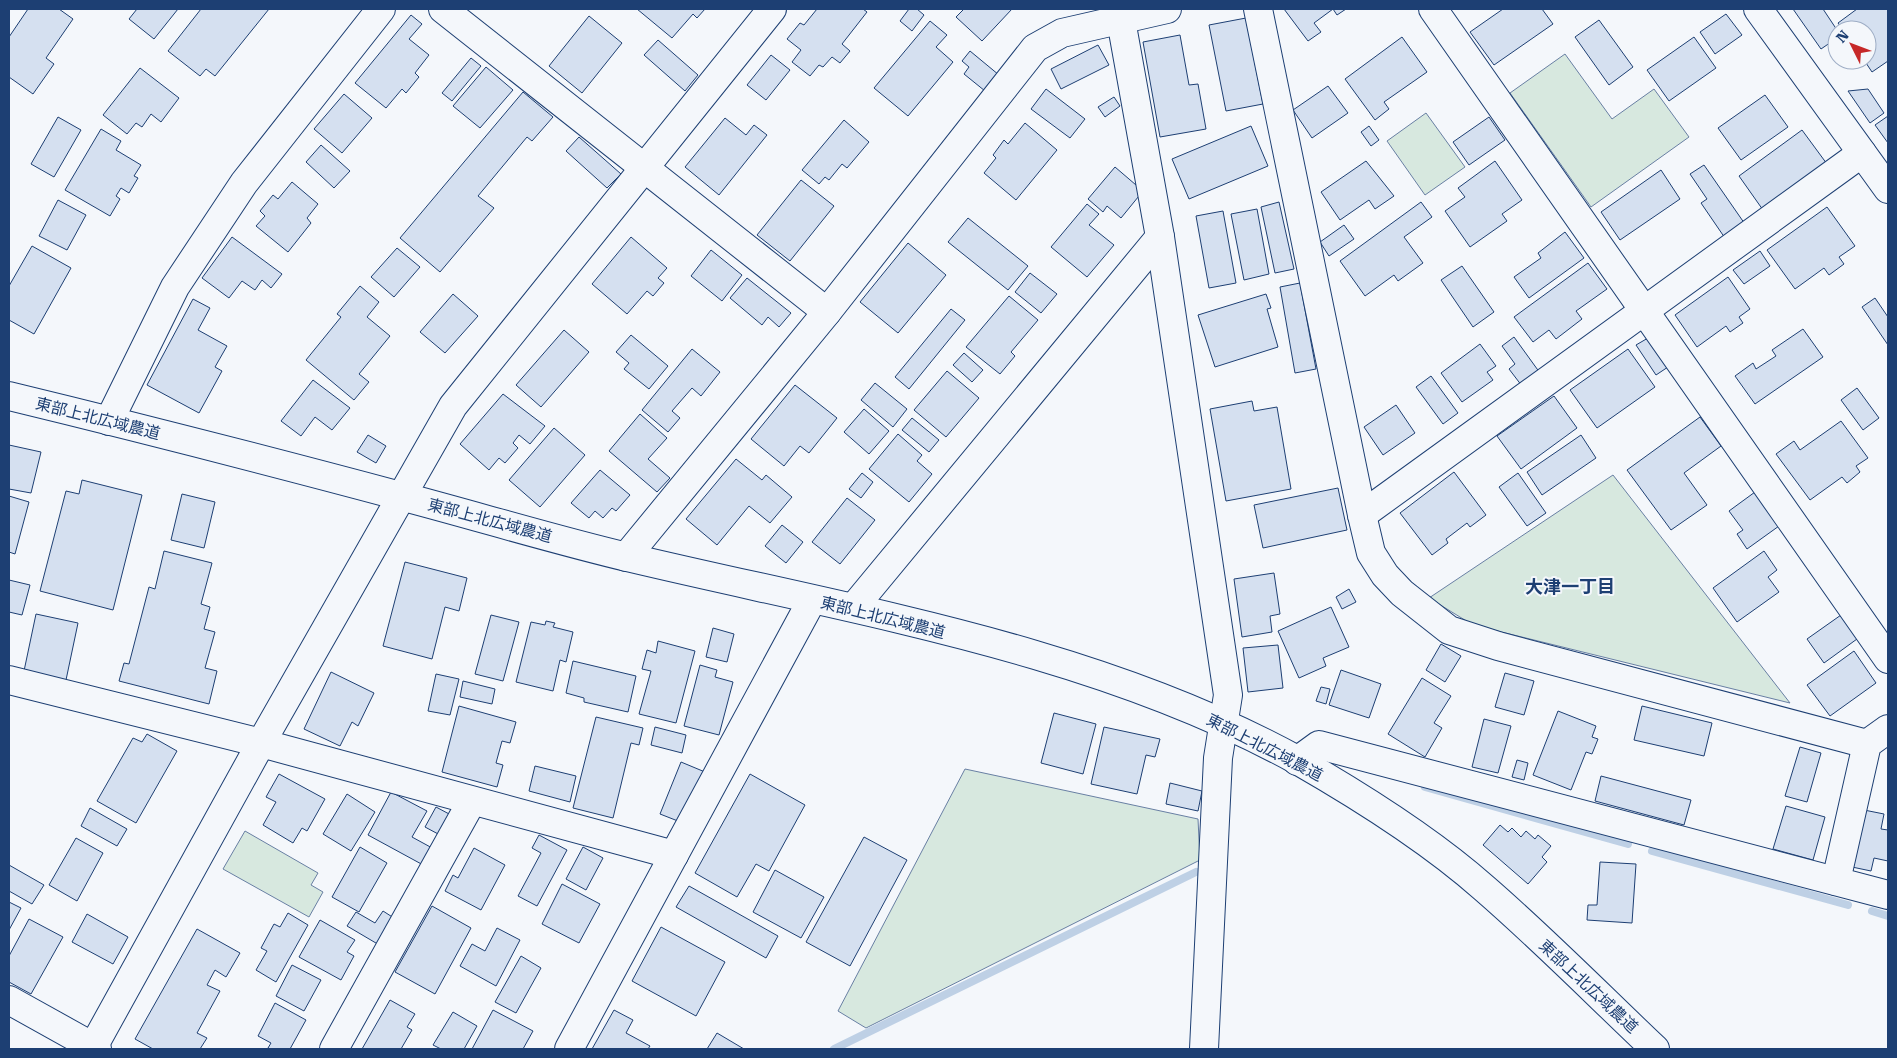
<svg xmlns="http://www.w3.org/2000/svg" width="1897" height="1058" font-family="'Roboto Serif','Noto Sans JP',serif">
	<rect width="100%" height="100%" fill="#f4f7fb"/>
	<g fill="#d7e8df" stroke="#687fa3">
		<polygon points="1565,54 1612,119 1654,89 1689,137 1591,207 1510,93"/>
		<polygon points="1426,113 1465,167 1425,195 1387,141"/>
		<polygon points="1613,475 1790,703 1473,625 1429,598"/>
		<polygon points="965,769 1198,819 1200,860 866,1028 838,1011"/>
		<polygon points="245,831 318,873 311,885 323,892 309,917 223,869"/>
	</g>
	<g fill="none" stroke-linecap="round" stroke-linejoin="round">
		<g stroke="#bed0e5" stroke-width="8">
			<polyline points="1425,787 1628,844"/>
			<polyline points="1652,851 1848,905"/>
			<polyline points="1872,911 1888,916"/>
			<polyline points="834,1049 1196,872"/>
		</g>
	</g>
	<g fill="#d5e0f0" stroke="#1d3f73">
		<polygon points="28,9 59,9 73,19 46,58 54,64 33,94 9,77 9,37"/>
		<polygon points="137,9 178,9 154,39 129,19"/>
		<polygon points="201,9 269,9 215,76 206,69 200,76 168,51"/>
		<polygon points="637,9 705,9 697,18 693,14 672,38"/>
		<polygon points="817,9 863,9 867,12 842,44 850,51 840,63 832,57 823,67 819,65 810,76 792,62 801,50 787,39 800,23 804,25"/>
		<polygon points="909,9 917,9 924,15 912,31 900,21"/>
		<polygon points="964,9 1012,9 982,41 956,17"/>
		<polygon points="1284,9 1346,9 1337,15 1333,9 1314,23 1321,32 1308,41"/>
		<polygon points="1503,9 1542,9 1553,24 1494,65 1470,32"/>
		<polygon points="1793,9 1823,9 1837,30 1837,38 1821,49"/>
		<polygon points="1857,9 1888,9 1888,61 1872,72 1864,60 1867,60 1867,30 1843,30 1838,23"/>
		<polygon points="1726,14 1742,35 1715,54 1700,32"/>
		<polygon points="411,15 422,24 409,39 429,55 415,73 419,77 406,93 402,89 386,108 355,83"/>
		<polygon points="589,16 622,43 582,93 549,66"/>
		<polygon points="1246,18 1263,104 1226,111 1209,25"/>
		<polygon points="1599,20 1633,67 1609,85 1575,37"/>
		<polygon points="930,21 947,35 936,47 953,62 908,116 874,88"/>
		<polygon points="1180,35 1189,85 1198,84 1206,129 1160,137 1143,42"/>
		<polygon points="1402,37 1427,72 1384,102 1389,109 1375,120 1345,79"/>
		<polygon points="1694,37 1716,68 1669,101 1647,70"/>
		<polygon points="658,40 698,75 685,91 644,55"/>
		<polygon points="1098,45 1109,65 1061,89 1051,69"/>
		<polygon points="970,51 999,75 985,91 964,74 969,67 962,61"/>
		<polygon points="771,55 790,70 766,100 747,85"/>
		<polygon points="471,58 481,66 452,101 442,93"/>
		<polygon points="486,67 513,90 480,128 453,106"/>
		<polygon points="140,68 179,98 161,122 151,114 142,127 136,123 127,134 103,115"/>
		<polygon points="1328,86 1348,113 1312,138 1293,110"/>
		<polygon points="1046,89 1085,119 1070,138 1031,109"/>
		<polygon points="1868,89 1884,113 1870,123 1848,91"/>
		<polygon points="523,92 553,117 532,141 527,137 478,196 494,208 440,272 400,238"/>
		<polygon points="344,94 372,118 342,153 314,129"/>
		<polygon points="1765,95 1788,127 1741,160 1718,128"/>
		<polygon points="1114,97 1120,106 1105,117 1098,107"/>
		<polygon points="1888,116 1888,143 1875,125"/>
		<polygon points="58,117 81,130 54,177 31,164"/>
		<polygon points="1489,117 1505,140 1469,165 1453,142"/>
		<polygon points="725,118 746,135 754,125 767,135 719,195 685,167"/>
		<polygon points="844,120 869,142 847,168 842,164 829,180 825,177 819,184 802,170"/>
		<polygon points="1025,123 1057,150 1016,200 984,173 996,158 993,155 1004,140 1008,144"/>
		<polygon points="1251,126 1268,166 1189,199 1172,159"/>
		<polygon points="1369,126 1379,140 1371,146 1361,132"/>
		<polygon points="101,129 121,141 116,150 141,165 134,176 138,178 129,193 121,188 116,196 120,199 110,216 65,190"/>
		<polygon points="1802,130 1827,164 1763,210 1739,176"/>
		<polygon points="579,137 621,174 607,188 566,151"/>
		<polygon points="321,145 350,171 334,188 306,162"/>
		<polygon points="1366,161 1394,196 1375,209 1369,200 1340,220 1321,192"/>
		<polygon points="1495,161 1522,200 1502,214 1507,221 1470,247 1445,211 1465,197 1458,188"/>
		<polygon points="1704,165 1747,227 1727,241 1701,203 1707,199 1690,174"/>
		<polygon points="1115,167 1143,191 1121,218 1107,206 1103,212 1088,199"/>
		<polygon points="1661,170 1680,199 1620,240 1601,212"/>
		<polygon points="801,180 834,206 790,261 757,235"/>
		<polygon points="292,182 318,204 307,218 311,223 288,252 256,226 265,216 260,211 273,195 278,199"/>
		<polygon points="58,200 86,215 67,250 39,236"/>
		<polygon points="1279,202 1294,269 1275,273 1261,207"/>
		<polygon points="1421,202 1432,217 1404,237 1423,263 1398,281 1394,275 1365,296 1340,261"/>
		<polygon points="1087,204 1099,214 1089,225 1114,245 1087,277 1051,247"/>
		<polygon points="1827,207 1855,246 1839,257 1844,264 1829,275 1824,268 1795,289 1767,250"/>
		<polygon points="1257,209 1269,274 1244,280 1231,214"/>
		<polygon points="1223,211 1236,283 1209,288 1196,216"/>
		<polygon points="968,218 1028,266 1008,290 948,242"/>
		<polygon points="1344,225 1354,239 1329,256 1320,242"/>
		<polygon points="1565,232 1584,258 1529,298 1514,277 1541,258 1538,253"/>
		<polygon points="232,237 282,274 271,288 262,280 255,290 242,281 229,298 202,278"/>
		<polygon points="631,237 667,268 658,278 664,283 653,296 647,291 627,314 592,284"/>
		<polygon points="908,243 946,275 898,333 860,302"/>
		<polygon points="32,246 71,268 34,334 9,320 9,286"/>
		<polygon points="397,248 420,267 394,297 371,277"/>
		<polygon points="711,250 742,275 722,301 691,276"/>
		<polygon points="1760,251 1770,266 1744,284 1733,270"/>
		<polygon points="1588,263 1607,289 1576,311 1582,319 1556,339 1549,330 1533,342 1514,317"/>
		<polygon points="1462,266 1494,312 1473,327 1441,280"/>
		<polygon points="1030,273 1057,294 1041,313 1015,292"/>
		<polygon points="1728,277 1750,309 1739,317 1743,323 1730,332 1726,326 1697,347 1675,315"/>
		<polygon points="747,278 791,313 779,327 768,317 762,325 730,298"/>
		<polygon points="1300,283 1316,369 1295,373 1280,287"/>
		<polygon points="360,286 379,302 367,317 390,336 359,374 369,382 354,400 306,360 341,317 337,314"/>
		<polygon points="453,294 478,316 445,353 420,332"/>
		<polygon points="1266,294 1271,308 1267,309 1278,347 1215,367 1198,315"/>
		<polygon points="1009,296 1038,320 1011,352 1015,356 1000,374 966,347"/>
		<polygon points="1875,298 1888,317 1888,345 1862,307"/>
		<polygon points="193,299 210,308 198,330 227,346 215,367 222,371 199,413 147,385"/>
		<polygon points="951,309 965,320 909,389 895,377"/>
		<polygon points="1803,329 1823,357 1755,404 1735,376 1753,363 1756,369 1776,356 1772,350"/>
		<polygon points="564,330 589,352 541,407 516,385"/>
		<polygon points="631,335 668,366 649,389 624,369 629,363 616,352"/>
		<polygon points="1514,337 1540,373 1522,386 1509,369 1515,364 1502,346"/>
		<polygon points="1648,338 1668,367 1656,375 1636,345"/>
		<polygon points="1480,344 1496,366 1487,372 1493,380 1462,402 1441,373"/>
		<polygon points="692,349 720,372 701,396 692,388 672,411 680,418 668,432 642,410"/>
		<polygon points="1628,349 1655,387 1597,428 1570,390"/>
		<polygon points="964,353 983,370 972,382 953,365"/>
		<polygon points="947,371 979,398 946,437 914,410"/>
		<polygon points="1431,376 1458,413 1443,424 1416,387"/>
		<polygon points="313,380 350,408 332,430 315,417 301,436 281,421"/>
		<polygon points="875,383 907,409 893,427 861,400"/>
		<polygon points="795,385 837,418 809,453 800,446 784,466 751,439"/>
		<polygon points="1857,388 1879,418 1863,430 1841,400"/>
		<polygon points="503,394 545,426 530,444 519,435 513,443 518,448 505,463 499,458 489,470 460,444"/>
		<polygon points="1554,396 1577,428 1521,469 1497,436"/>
		<polygon points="1252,401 1254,411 1277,407 1291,489 1226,501 1210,409"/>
		<polygon points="1396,405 1415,433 1383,455 1364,427"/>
		<polygon points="864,409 889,431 869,454 844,432"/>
		<polygon points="640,414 667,438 648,459 670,478 657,492 609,451"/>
		<polygon points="1700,417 1721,446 1684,473 1707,505 1671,530 1627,470"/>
		<polygon points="912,418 939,440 929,452 902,430"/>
		<polygon points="1841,421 1868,458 1856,466 1860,472 1847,483 1842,477 1810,500 1776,454 1794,441 1800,450"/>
		<polygon points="554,428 585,455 540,507 509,480"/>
		<polygon points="898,434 922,455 917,461 932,474 909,502 869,469"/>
		<polygon points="368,435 386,446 376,463 357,452"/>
		<polygon points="1581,435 1596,458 1542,495 1527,472"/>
		<polygon points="9,445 41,452 31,493 9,489"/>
		<polygon points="736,459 762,480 766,475 792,497 770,523 749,506 717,545 686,519"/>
		<polygon points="600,470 630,495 616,511 612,508 603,518 595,511 589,518 571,503"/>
		<polygon points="1454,472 1486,515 1470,527 1467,523 1446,539 1448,543 1432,555 1400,513"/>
		<polygon points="862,473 873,482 861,498 849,489"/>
		<polygon points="1518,473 1546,513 1527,526 1499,487"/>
		<polygon points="82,480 142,495 113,610 40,591 66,491 79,494"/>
		<polygon points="1338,488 1347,530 1263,548 1254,505"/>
		<polygon points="1755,492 1779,526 1747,549 1737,534 1743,530 1729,511"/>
		<polygon points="182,494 215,502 204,548 171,540"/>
		<polygon points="9,496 29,502 15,554 9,552"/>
		<polygon points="847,498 875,520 840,564 812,542"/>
		<polygon points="782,525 803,542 786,563 765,546"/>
		<polygon points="164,551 212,563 201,604 210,607 204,629 215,632 205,668 217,671 209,704 119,681 124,663 129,664 149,587 155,589"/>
		<polygon points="1764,551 1777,570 1768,577 1779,592 1737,622 1713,588"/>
		<polygon points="405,562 467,578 459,611 445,607 432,659 383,646"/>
		<polygon points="1274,573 1280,614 1270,616 1272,632 1242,637 1234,579"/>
		<polygon points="9,580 30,585 22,615 9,612"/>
		<polygon points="1349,589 1356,602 1342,609 1336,597"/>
		<polygon points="1331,607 1349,647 1323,658 1326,666 1299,678 1278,631"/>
		<polygon points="36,614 78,623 66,680 24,671"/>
		<polygon points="491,615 519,622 503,681 475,674"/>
		<polygon points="1841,615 1857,639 1824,663 1807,639"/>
		<polygon points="546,621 555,623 553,627 573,632 566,662 560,660 553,691 516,682 531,622 545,625"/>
		<polygon points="713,628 734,634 727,662 706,657"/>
		<polygon points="658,641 695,651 676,723 639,714 651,671 642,669 647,650 656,653"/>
		<polygon points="1441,644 1461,656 1445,682 1426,670"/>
		<polygon points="1278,645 1283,688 1248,692 1243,648"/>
		<polygon points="1854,651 1876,683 1830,716 1807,685"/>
		<polygon points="573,661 636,676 628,712 584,702 584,698 566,693"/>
		<polygon points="700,665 717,670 715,677 733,682 719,735 684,726"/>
		<polygon points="1341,670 1381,684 1369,718 1329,705"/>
		<polygon points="331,672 374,693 358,726 352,722 340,746 304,729"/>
		<polygon points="1505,673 1534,681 1524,715 1495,707"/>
		<polygon points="436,674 459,679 450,715 428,711"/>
		<polygon points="1422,678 1451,696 1434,723 1442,728 1425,757 1388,734"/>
		<polygon points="463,681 495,689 492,704 460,697"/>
		<polygon points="1321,687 1330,689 1326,704 1316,701"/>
		<polygon points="459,706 516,722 510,743 502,741 496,763 503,765 497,787 442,772"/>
		<polygon points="1642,706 1712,723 1704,756 1634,740"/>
		<polygon points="1558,711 1596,726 1592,737 1598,739 1592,754 1586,752 1571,790 1533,775"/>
		<polygon points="1054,713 1096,724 1083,774 1041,763"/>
		<polygon points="596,717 643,728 639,745 631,743 613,818 573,808"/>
		<polygon points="1484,719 1511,726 1498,773 1472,767"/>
		<polygon points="655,727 686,735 682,753 651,745"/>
		<polygon points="1104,727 1160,739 1155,757 1146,755 1137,794 1091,784"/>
		<polygon points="147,734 177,751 136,823 97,801 133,738 142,742"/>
		<polygon points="1800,747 1821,753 1807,802 1785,796"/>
		<polygon points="1517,760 1528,763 1524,780 1512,777"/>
		<polygon points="681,762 705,772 683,823 660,814"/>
		<polygon points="535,766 576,776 570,802 529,791"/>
		<polygon points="279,774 325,799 307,831 302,828 293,843 263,825 276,802 266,797"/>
		<polygon points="750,774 805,805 769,871 756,864 737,897 695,873"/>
		<polygon points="1601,776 1691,800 1684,825 1595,801"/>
		<polygon points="1170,783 1202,791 1198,811 1166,804"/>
		<polygon points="391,792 427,811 412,837 434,849 425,866 368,835"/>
		<polygon points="347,794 375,812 351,851 323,834"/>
		<polygon points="1786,806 1825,817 1813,860 1773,849"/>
		<polygon points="436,807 451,815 440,835 425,827"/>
		<polygon points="90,808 127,829 117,846 81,826"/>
		<polygon points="1864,810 1884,814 1881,829 1888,830 1888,861 1874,858 1871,871 1852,867"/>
		<polygon points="1500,825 1508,832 1512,828 1521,837 1526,831 1535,839 1538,835 1551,846 1542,857 1547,862 1528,884 1483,845"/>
		<polygon points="539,835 567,850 537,906 518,896 541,853 532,848"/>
		<polygon points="864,837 907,860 850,966 806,942"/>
		<polygon points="76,838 103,853 77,901 49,885"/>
		<polygon points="360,847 387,863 359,912 332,897"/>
		<polygon points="583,847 603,858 586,890 566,879"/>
		<polygon points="474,848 505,865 481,910 445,891 453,875 458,878"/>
		<polygon points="1600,862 1636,864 1632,923 1587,920 1588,905 1597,905"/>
		<polygon points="9,865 44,885 32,904 9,891"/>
		<polygon points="775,870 824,897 801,938 753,912"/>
		<polygon points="562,884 600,904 579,943 542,924"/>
		<polygon points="689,886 778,936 766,958 676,907"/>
		<polygon points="9,902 21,908 9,930"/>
		<polygon points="432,906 471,928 435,994 395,972"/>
		<polygon points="383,911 397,920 381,946 347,926 356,912 375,923"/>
		<polygon points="288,913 308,925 276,982 256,970 267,951 261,948 274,924 280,927"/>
		<polygon points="87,914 128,937 113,964 72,942"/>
		<polygon points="29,919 63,937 31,994 9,982 9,956"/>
		<polygon points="320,920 355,940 347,952 354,956 341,980 299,957"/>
		<polygon points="661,927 725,962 696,1016 632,981"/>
		<polygon points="497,928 520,940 496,986 460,966 472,944 485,951"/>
		<polygon points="197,929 240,953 226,977 215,970 207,985 220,991 197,1033 207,1038 200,1049 153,1049 135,1039"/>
		<polygon points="521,956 541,968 516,1013 495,1002"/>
		<polygon points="292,965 321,980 304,1011 276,996"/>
		<polygon points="390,1000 415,1014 407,1027 412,1030 401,1049 362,1049"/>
		<polygon points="275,1003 306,1020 290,1049 271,1049 268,1048 271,1043 258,1036"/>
		<polygon points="493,1010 533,1031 523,1049 472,1049"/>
		<polygon points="614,1010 633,1020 626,1033 650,1046 648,1049 592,1049"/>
		<polygon points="453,1012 477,1026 464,1049 441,1049 433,1045"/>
		<polygon points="717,1033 744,1049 707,1049"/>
	</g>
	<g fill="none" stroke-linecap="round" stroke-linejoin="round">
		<defs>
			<g id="minor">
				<polyline points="443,9 827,312"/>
				<polyline points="1119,9 1160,237 1228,695 1218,758 1204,1049"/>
				<polyline points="1258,9 1362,515 1371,553 1385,575 1402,593 1449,630 1498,646 1867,744"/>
				<polyline points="1433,9 1888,659"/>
				<polyline points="1758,9 1888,189"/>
				<path d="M9 396C141 428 273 462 404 497 480 517 555 540 631 558 854 611 1095 649 1297 760 1358 795 1431 841 1484 888 1543 939 1598 995 1655 1049"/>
				<polyline points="109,421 175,287 244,183 381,9"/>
				<polyline points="1362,515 1862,153"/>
				<polyline points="626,557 827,312 1035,48 1062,33 1167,9"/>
				<polyline points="854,607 1160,237"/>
				<polyline points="9,680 261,743 674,855"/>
				<polyline points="1297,761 1319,745 1888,895"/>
				<polyline points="1836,881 1867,744 1888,729"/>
				<polyline points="9,1000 97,1049"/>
				<polyline points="92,1049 261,743 453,406 772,9"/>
				<polyline points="334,1049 472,801"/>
				<polyline points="569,1049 812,600"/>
			</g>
		</defs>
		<use href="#minor" stroke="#1d3f73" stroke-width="30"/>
		<use href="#minor" stroke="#f4f7fb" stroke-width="28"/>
	</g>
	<g text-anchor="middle" stroke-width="4" stroke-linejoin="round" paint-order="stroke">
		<g font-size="16" fill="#1d3f73" stroke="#f4f7fb">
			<text transform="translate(98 418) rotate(14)" y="6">東部上北広域農道</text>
			<text transform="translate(490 520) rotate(15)" y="6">東部上北広域農道</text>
			<text transform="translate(883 617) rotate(14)" y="6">東部上北広域農道</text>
			<text transform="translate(1265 747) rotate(27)" y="6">東部上北広域農道</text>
			<text transform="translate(1589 986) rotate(43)" y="6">東部上北広域農道</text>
		</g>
		<g font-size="18" font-weight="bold" fill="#1d3f73" stroke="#f4f7fb">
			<text x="1570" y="593">大津一丁目</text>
		</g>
	</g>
	<rect width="1897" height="1058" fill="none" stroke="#1d3f73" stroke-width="20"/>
	<g transform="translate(1852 45) rotate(312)"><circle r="24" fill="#f4f7fb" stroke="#9eadc5"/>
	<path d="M0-4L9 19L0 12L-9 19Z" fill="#c62828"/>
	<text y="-8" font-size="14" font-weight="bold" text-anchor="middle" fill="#1d3f73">N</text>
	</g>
</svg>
